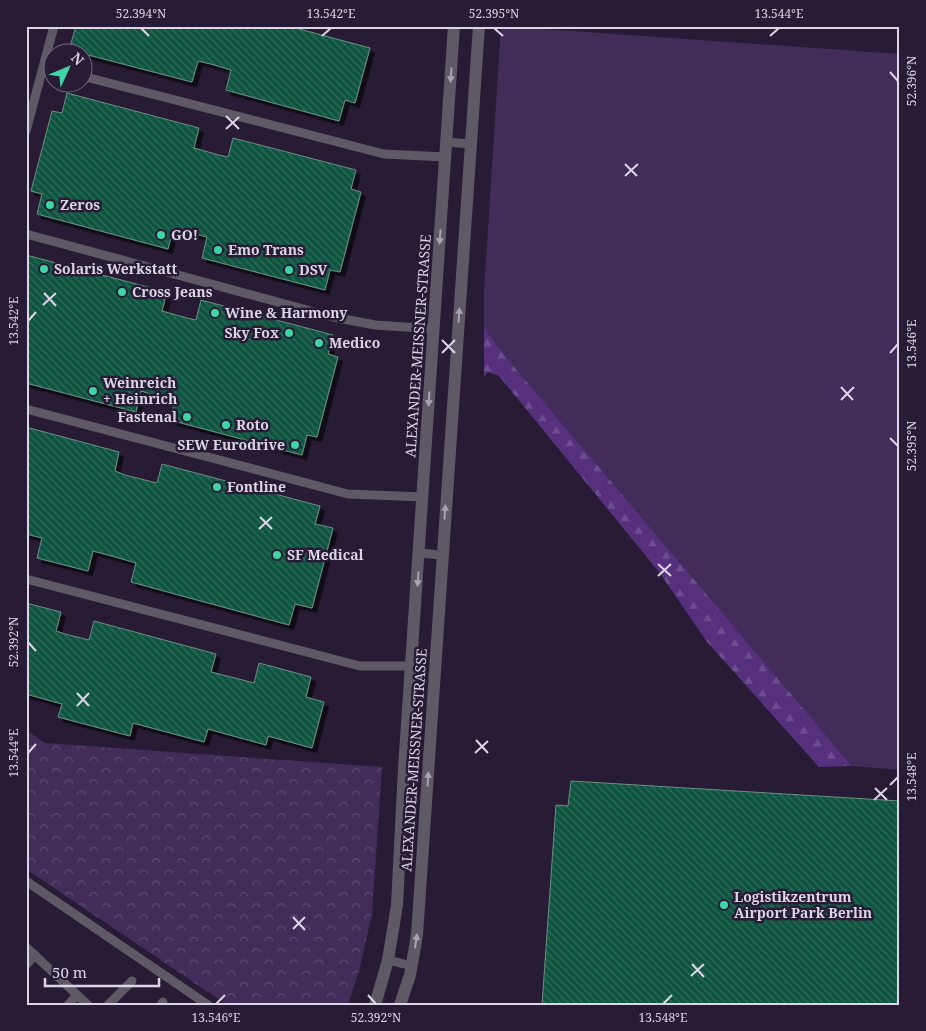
<svg xmlns="http://www.w3.org/2000/svg" width="926" height="1031" font-family="'Noto Serif',serif">
	<defs>
		<pattern id="forest-firs" width="22" height="20" patternUnits="userSpaceOnUse" patternTransform="scale(1.25)"><rect width="22" height="20" fill="#56307c"/><path d="M5 1l3.5 6h-7zM16 11l3.5 6h-7z" fill="#6e4d8f"/></pattern>
		<pattern id="park-crowns" width="20" height="18" patternUnits="userSpaceOnUse" patternTransform="scale(1.25)"><rect width="20" height="18" fill="#422c5a"/><path d="M2 6a3 3 0 1 1 6 0M12 15a3 3 0 1 1 6 0" fill="none" stroke="#5d4a72"/></pattern>
		<pattern id="building-back-hatch" width="6" height="6" patternUnits="userSpaceOnUse" patternTransform="scale(1.25)"><rect width="6" height="6" fill="#10543f"/><path d="M-1 5l2 2M0 0l6 6M5-1l2 2" fill="none" stroke="#326c5b"/></pattern>
		<filter id="shadow"><feDropShadow dx="4.5" dy="4.5" stdDeviation="0" flood-color="#0009"/></filter>
	</defs>
	<rect width="100%" height="100%" fill="#271b35"/>
	<polygon fill="#422c5a" points="501,26 900,54 900,770 852,766 510,362 484,328 484,291"/>
	<polygon fill="url(#forest-firs)" points="484,328 510,362 852,766 819,767 707,642 659,572 499,376 488,372 484,377"/>
	<polygon fill="url(#park-crowns)" points="26,730 45,743 382,767 372,914 359,971 348,1005 227,1005 26,869"/>
	<g fill="url(#building-back-hatch)" stroke="#6a9080" filter="url(#shadow)">
		<polygon points="76,26 288,26 370,48 355,103 345,100 339,121 226,90 231,70 211,64 198,61 192,82 69,50"/>
		<polygon points="67,93 199,128 194,148 219,155 228,157 233,138 356,170 351,189 361,192 340,272 330,270 325,290 202,258 207,237 173,228 168,249 37,214 42,194 31,191 52,111 62,113"/>
		<polygon points="26,255 167,292 162,311 187,318 196,320 201,300 333,335 328,354 338,357 317,437 307,435 302,455 170,420 175,400 151,394 141,391 136,412 26,383"/>
		<polygon points="26,427 119,452 115,471 125,475 157,483 162,464 320,506 315,524 333,528 312,608 295,604 289,625 131,582 136,563 119,558 93,551 88,571 37,558 42,538 26,534"/>
		<polygon points="26,603 61,612 56,631 65,634 89,640 94,621 216,654 211,672 235,678 254,683 259,663 311,677 306,697 324,702 312,748 268,736 266,745 208,729 204,742 133,723 130,736 58,717 62,704 26,694"/>
		<polygon points="571,781 900,801 900,1005 542,1005 556,805 568,806"/>
	</g>
	<g fill="none" stroke-linecap="round" stroke-linejoin="round">
		<g stroke="#5f5966" stroke-width="9">
			<polyline points="82,76 384,154 445,157"/>
			<polyline points="26,131 54,26"/>
			<polyline points="446,142 471,144"/>
			<polyline points="26,234 333,317 375,325 434,329"/>
			<polyline points="26,409 348,494 423,497"/>
			<polyline points="419,553 442,555"/>
			<polyline points="26,579 360,666 411,666"/>
			<polyline points="26,881 208,1005"/>
			<polyline points="26,947 88,1005"/>
			<polyline points="388,960 412,966"/>
			<polyline points="26,965 35,955"/>
			<polyline points="68,1005 77,995"/>
			<polyline points="108,1005 132,981"/>
			<polyline points="161,1005 163,1002"/>
		</g>
		<g stroke="#5f5966" stroke-width="12">
			<polyline points="375,1005 388,960 397,905 404,768 454,26"/>
			<polyline points="400,1005 410,975 417,935 479,26"/>
		</g>
	</g>
	<defs><path id="oneway-solid" d="M-6-.8H1V-3.2L6.5 0L1 3.2V.8H-6Z" transform="scale(1.25)"/></defs>
	<g fill="#aaa3b3">
		<use href="#oneway-solid" transform="translate(451 75) rotate(94)"/>
		<use href="#oneway-solid" transform="translate(440 237) rotate(94)"/>
		<use href="#oneway-solid" transform="translate(459 315) rotate(-86)"/>
		<use href="#oneway-solid" transform="translate(429 399) rotate(94)"/>
		<use href="#oneway-solid" transform="translate(445 512) rotate(-86)"/>
		<use href="#oneway-solid" transform="translate(418 579) rotate(94)"/>
		<use href="#oneway-solid" transform="translate(428 779) rotate(-86)"/>
		<use href="#oneway-solid" transform="translate(416 941) rotate(-81)"/>
	</g>
	<path fill="none" stroke="#dcd5e6" stroke-width="2" d="M141 28 149 36M494 28 503 36M322 36 331 28M770 36 779 28M890 72 898 81M226 116 239 129M226 129 239 117M625 164 637 176M625 176 638 164M44 293 56 306M43 305 56 293M28 321 36 312M442 340 455 353M442 353 455 340M890 353 898 344M841 387 853 400M841 400 854 387M890 438 898 446M260 517 272 529M259 529 272 517M658 564 671 576M658 576 671 564M28 642 36 651M77 693 89 706M77 706 89 693M476 740 488 753M28 753 36 744M475 753 488 741M890 785 898 777M875 788 887 800M874 800 887 788M293 917 305 930M293 929 305 917M692 964 704 977M691 976 704 964M368 995 376 1004M216 1004 225 995M663 1004 672 995"/>
	<g fill="#3ed4a3" stroke="#271b35" stroke-width="2">
		<circle cx="50" cy="205" r="5"/>
		<circle cx="161" cy="235" r="5"/>
		<circle cx="218" cy="250" r="5"/>
		<circle cx="44" cy="269" r="5"/>
		<circle cx="289" cy="270" r="5"/>
		<circle cx="122" cy="292" r="5"/>
		<circle cx="215" cy="313" r="5"/>
		<circle cx="289" cy="333" r="5"/>
		<circle cx="319" cy="343" r="5"/>
		<circle cx="93" cy="391" r="5"/>
		<circle cx="187" cy="417" r="5"/>
		<circle cx="226" cy="425" r="5"/>
		<circle cx="295" cy="445" r="5"/>
		<circle cx="217" cy="487" r="5"/>
		<circle cx="277" cy="555" r="5"/>
		<circle cx="724" cy="905" r="5"/>
	</g>
	<g text-anchor="middle" stroke-width="5" stroke-linejoin="round" paint-order="stroke">
		<g font-size="14" font-weight="bold" fill="#dcd5e6" stroke="#271b35" text-anchor="start">
			<text x="60" y="210">Zeros</text>
			<text x="171" y="240">GO!</text>
			<text x="228" y="255">Emo Trans</text>
			<text x="54" y="274">Solaris Werkstatt</text>
			<text x="299" y="275">DSV</text>
			<text x="132" y="297">Cross Jeans</text>
			<text x="225" y="318">Wine &amp; Harmony</text>
			<text x="279" y="338" text-anchor="end">Sky Fox</text>
			<text x="329" y="348">Medico</text>
			<text x="103" y="388">Weinreich<tspan x="103" dy="16">+ Heinrich</tspan></text>
			<text x="177" y="422" text-anchor="end">Fastenal</text>
			<text x="236" y="430">Roto</text>
			<text x="285" y="450" text-anchor="end">SEW Eurodrive</text>
			<text x="227" y="492">Fontline</text>
			<text x="287" y="560">SF Medical</text>
			<text x="734" y="902">Logistikzentrum<tspan x="734" dy="16">Airport Park Berlin</tspan></text>
		</g>
		<g font-size="14" fill="#dcd5e6" stroke="#271b35">
			<text transform="translate(418 346) rotate(-86)" y="5">ALEXANDER-MEISSNER-STRASSE</text>
			<text transform="translate(414 760) rotate(-86)" y="5">ALEXANDER-MEISSNER-STRASSE</text>
		</g>
	</g>
	<rect width="926" height="1031" fill="none" stroke="#271b35" stroke-width="55"/>
	<g transform="translate(68 68) rotate(46)"><circle r="24" fill="#271b35" stroke="#6f657c"/>
	<path d="M0-4L9 19L0 12L-9 19Z" fill="#3ed4a3"/>
	<text y="-8" font-size="14" font-weight="bold" text-anchor="middle" fill="#dcd5e6">N</text>
	</g>
	<path d="M45 978v8h114v-8" fill="none" stroke="#dcd5e6" stroke-width="2.5"/>
	<text x="52" y="978" font-size="15" fill="#dcd5e6" stroke="#271b35" stroke-width="4" paint-order="stroke">50 m</text>
	<rect x="28" y="28" width="870" height="976" fill="none" stroke="#dcd5e6" stroke-width="2"/>
	<g font-size="12" text-anchor="middle" fill="#dcd5e6">
		<text x="141" y="18">52.394°N</text>
		<text x="331" y="18">13.542°E</text>
		<text x="494" y="18">52.395°N</text>
		<text x="779" y="18">13.544°E</text>
		<text transform="translate(912 81) rotate(-90)" y="4">52.396°N</text>
		<text transform="translate(14 321) rotate(-90)" y="4">13.542°E</text>
		<text transform="translate(912 344) rotate(-90)" y="4">13.546°E</text>
		<text transform="translate(912 446) rotate(-90)" y="4">52.395°N</text>
		<text transform="translate(14 642) rotate(-90)" y="4">52.392°N</text>
		<text transform="translate(14 753) rotate(-90)" y="4">13.544°E</text>
		<text transform="translate(912 777) rotate(-90)" y="4">13.548°E</text>
		<text x="216" y="1022">13.546°E</text>
		<text x="376" y="1022">52.392°N</text>
		<text x="663" y="1022">13.548°E</text>
	</g>
</svg>
